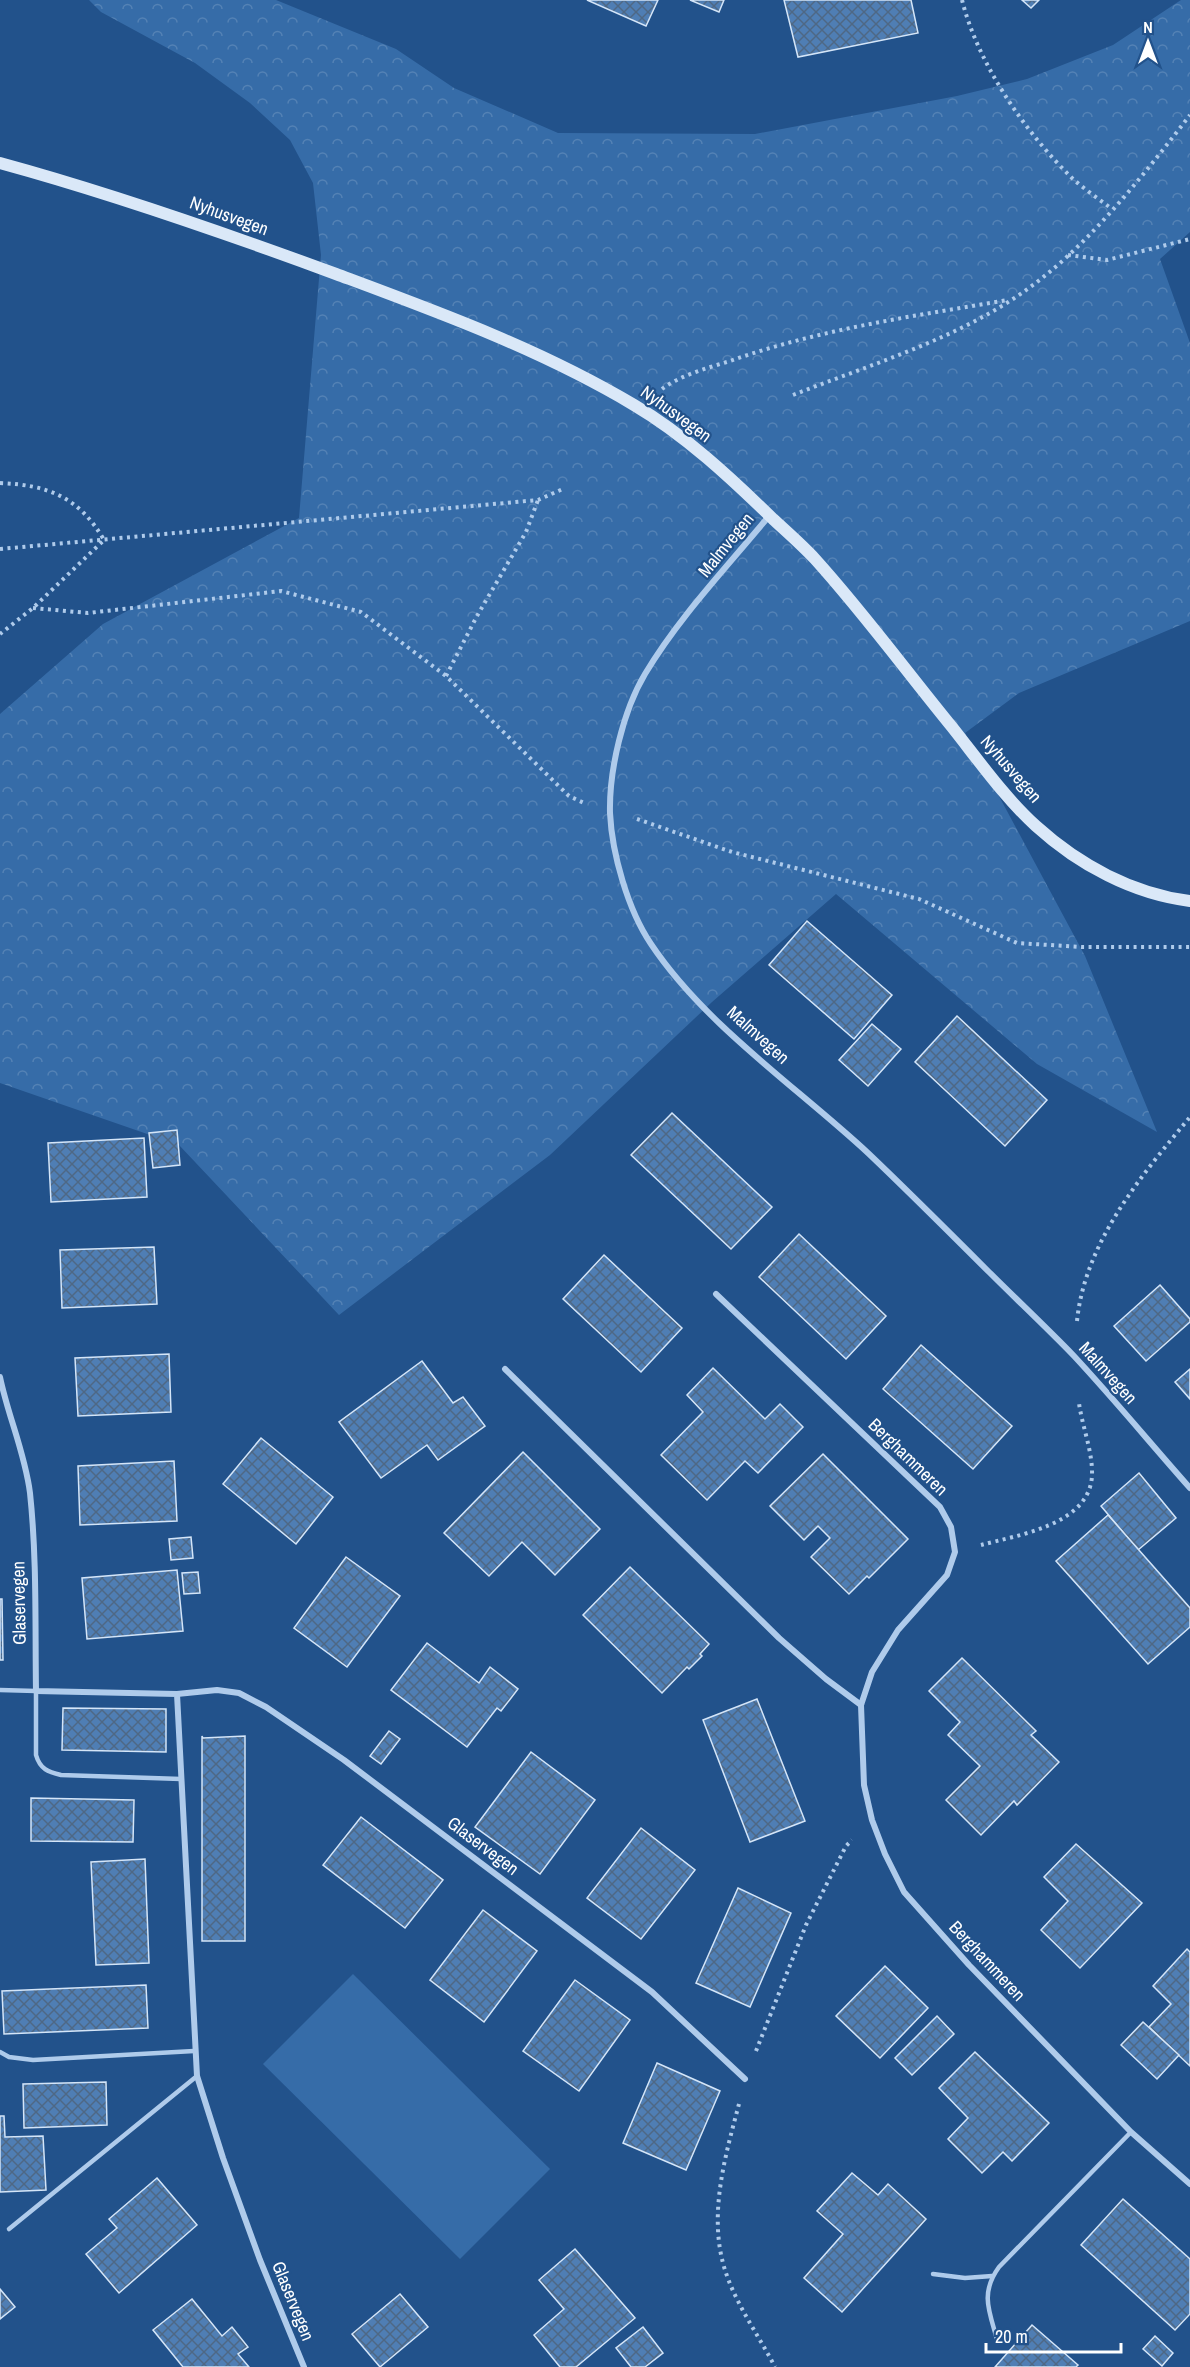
<svg xmlns="http://www.w3.org/2000/svg" width="1190" height="2367" font-family="'Archivo Narrow',sans-serif">
	<defs>
		<pattern id="forest-crowns" width="20" height="18" patternUnits="userSpaceOnUse" patternTransform="scale(1.5)"><rect width="20" height="18" fill="#366ca8"/><path d="M2 6a3 3 0 1 1 6 0M12 15a3 3 0 1 1 6 0" fill="none" stroke="#5482b5"/></pattern>
		<pattern id="building-cross-hatch" width="8" height="8" patternUnits="userSpaceOnUse" patternTransform="scale(1.5)"><rect width="8" height="8" fill="#4f7eb4"/><path d="M0 0l8 8M0 8l8-8" fill="none" stroke="#4e6885"/></pattern>
	</defs>
	<rect width="100%" height="100%" fill="#22528b"/>
	<polygon fill="#366ca8" points="353,1974 550,2169 460,2259 263,2064"/>
	<polygon fill="url(#forest-crowns)" points="89,0 276,0 396,49 454,88 558,133 755,134 957,96 1027,79 1113,45 1181,0 1190,0 1190,232 1160,259 1190,343 1190,621 1019,693 965,733 1085,956 1157,1132 1037,1064 836,894 712,1002 550,1155 339,1315 179,1145 0,1083 0,714 103,624 299,518 321,255 313,183 290,140 250,103 195,63 101,12"/>
	<g fill="url(#building-cross-hatch)" stroke="#d4e5f8" stroke-width="1.5">
		<polygon points="587,0 658,0 646,26"/>
		<polygon points="690,0 724,0 719,12"/>
		<polygon points="784,0 911,0 918,33 798,57"/>
		<polygon points="1022,0 1039,0 1031,8"/>
		<polygon points="807,921 892,995 854,1039 769,965"/>
		<polygon points="957,1016 1047,1100 1005,1146 915,1062"/>
		<polygon points="872,1024 901,1049 868,1086 839,1060"/>
		<polygon points="672,1113 772,1207 731,1249 631,1155"/>
		<polygon points="177,1130 180,1165 153,1168 149,1133"/>
		<polygon points="144,1138 147,1197 51,1202 48,1143"/>
		<polygon points="799,1234 886,1316 846,1359 759,1277"/>
		<polygon points="154,1247 157,1304 62,1308 60,1250"/>
		<polygon points="604,1255 682,1328 641,1372 563,1299"/>
		<polygon points="1160,1285 1190,1319 1190,1322 1146,1361 1114,1326"/>
		<polygon points="921,1345 1012,1426 973,1469 883,1389"/>
		<polygon points="169,1354 171,1412 78,1416 75,1358"/>
		<polygon points="422,1361 453,1403 463,1397 485,1426 438,1460 427,1445 381,1478 339,1422"/>
		<polygon points="713,1368 765,1419 780,1404 803,1427 758,1473 745,1461 707,1500 661,1455 703,1412 687,1395"/>
		<polygon points="1190,1369 1190,1399 1175,1382"/>
		<polygon points="261,1438 333,1497 296,1544 223,1484"/>
		<polygon points="523,1452 600,1529 555,1575 522,1542 489,1576 444,1533"/>
		<polygon points="823,1454 908,1539 869,1578 867,1576 849,1594 811,1557 830,1538 818,1526 804,1540 770,1506"/>
		<polygon points="174,1461 177,1521 80,1525 78,1466"/>
		<polygon points="1139,1473 1176,1518 1138,1550 1101,1506"/>
		<polygon points="1108,1515 1190,1608 1190,1627 1148,1664 1056,1561"/>
		<polygon points="191,1537 193,1558 171,1560 169,1539"/>
		<polygon points="346,1557 400,1596 347,1667 294,1628"/>
		<polygon points="630,1567 709,1644 700,1654 702,1656 689,1669 687,1667 662,1693 583,1615"/>
		<polygon points="177,1570 183,1631 87,1639 82,1578"/>
		<polygon points="198,1572 200,1593 184,1594 182,1573"/>
		<polygon points="0,1599 2,1599 3,1660 0,1660"/>
		<polygon points="427,1643 479,1683 490,1667 518,1689 501,1711 497,1708 467,1747 391,1690"/>
		<polygon points="962,1658 1036,1731 1031,1735 1059,1762 1017,1805 1014,1801 981,1835 946,1800 980,1766 948,1735 960,1722 929,1691"/>
		<polygon points="757,1699 805,1821 750,1842 703,1720"/>
		<polygon points="63,1708 166,1709 166,1752 62,1750"/>
		<polygon points="389,1731 400,1739 381,1764 370,1756"/>
		<polygon points="202,1736 203,1738 245,1736 245,1941 202,1941"/>
		<polygon points="531,1752 595,1800 540,1874 475,1827"/>
		<polygon points="31,1798 134,1800 133,1842 31,1841"/>
		<polygon points="361,1817 443,1880 405,1928 323,1865"/>
		<polygon points="641,1828 695,1870 641,1939 587,1898"/>
		<polygon points="1076,1844 1142,1903 1080,1968 1041,1930 1068,1901 1044,1877"/>
		<polygon points="145,1859 149,1963 96,1965 91,1862"/>
		<polygon points="738,1888 791,1913 750,2007 696,1983"/>
		<polygon points="483,1910 537,1951 484,2022 430,1980"/>
		<polygon points="1187,1949 1190,1952 1190,2066 1149,2027 1171,2004 1153,1986"/>
		<polygon points="885,1966 928,2008 880,2058 836,2016"/>
		<polygon points="575,1980 630,2020 579,2091 523,2051"/>
		<polygon points="146,1985 148,2028 4,2034 2,1991"/>
		<polygon points="937,2016 954,2034 912,2075 895,2058"/>
		<polygon points="1143,2022 1179,2055 1157,2079 1121,2045"/>
		<polygon points="975,2052 1049,2123 1012,2161 1003,2152 982,2173 948,2139 968,2118 939,2088"/>
		<polygon points="657,2063 720,2091 686,2170 623,2143"/>
		<polygon points="106,2082 107,2125 24,2128 23,2084"/>
		<polygon points="0,2116 4,2116 5,2137 43,2136 46,2190 0,2192"/>
		<polygon points="852,2173 878,2195 888,2184 926,2219 842,2312 804,2278 843,2234 817,2211"/>
		<polygon points="157,2178 197,2225 119,2293 86,2254 117,2228 109,2219"/>
		<polygon points="1123,2199 1190,2259 1190,2314 1175,2330 1081,2245"/>
		<polygon points="575,2249 635,2318 576,2367 560,2367 534,2335 564,2309 539,2280"/>
		<polygon points="0,2289 15,2307 0,2319"/>
		<polygon points="400,2294 428,2327 380,2367 352,2334"/>
		<polygon points="192,2299 222,2336 232,2327 248,2347 238,2354 249,2367 183,2367 153,2330"/>
		<polygon points="1032,2325 1078,2365 1076,2367 995,2367"/>
		<polygon points="643,2327 663,2353 645,2367 631,2367 616,2348"/>
		<polygon points="1155,2336 1173,2353 1162,2366 1143,2349"/>
	</g>
	<g fill="none" stroke-linecap="round" stroke-linejoin="round">
		<g stroke="#afcbeb" stroke-width="4" stroke-dasharray="3 4.5" stroke-linecap="butt">
			<path d="M962 0C978 64 1025 132 1072 178 1084 189 1099 199 1112 209"/>
			<polyline points="1068,255 1107,260 1190,239"/>
			<path d="M662 389C681 375 707 368 730 361 820 329 914 316 1008 300"/>
			<path d="M793 395C879 361 975 334 1047 274 1098 233 1150 167 1190 115"/>
			<path d="M0 483C48 485 79 497 104 540L33 608 0 634"/>
			<polyline points="0,549 538,500 565,488"/>
			<polyline points="33,608 88,613 281,591 361,612 446,676 569,796 584,803"/>
			<polyline points="446,676 477,616 526,532 538,500"/>
			<polyline points="637,819 732,852 919,899 1017,943 1082,947 1190,947"/>
			<path d="M1077 1321C1085 1242 1141 1176 1190 1117"/>
			<path d="M981 1545C1018 1535 1089 1525 1092 1476 1093 1452 1082 1426 1079 1403"/>
			<polyline points="756,2051 806,1925 846,1846 852,1840"/>
			<path d="M739 2104C726 2153 710 2208 722 2259 731 2298 757 2332 775 2367"/>
		</g>
		<g stroke="#afcbeb" stroke-width="4.5">
			<path d="M0 1690 36 1691V1755C40 1769 48 1772 61 1775L181 1779"/>
			<polyline points="0,2052 9,2057 33,2060 194,2051"/>
			<polyline points="9,2229 197,2076"/>
			<polyline points="933,2274 965,2278 992,2276"/>
			<path d="M997 2339C989 2311 980 2293 999 2267L1131 2132"/>
		</g>
		<g stroke="#afcbeb" stroke-width="6">
			<path d="M769 516C727 567 679 617 645 674 623 711 609 770 610 813 612 854 628 910 651 944 705 1025 797 1087 868 1153 909 1192 949 1232 989 1272 1017 1300 1046 1327 1074 1356 1114 1399 1151 1444 1190 1488"/>
			<polyline points="716,1294 940,1507 951,1527 955,1552 947,1575 898,1630 872,1672 861,1705 864,1785 872,1820 885,1854 904,1892 969,1965 1131,2132 1190,2184"/>
			<polyline points="505,1369 779,1638 826,1679 861,1705"/>
			<path d="M0 1377C8 1416 25 1453 30 1493 37 1559 35 1625 36 1691L177 1694 197 2076 223 2158 260 2260 304 2367"/>
			<polyline points="177,1694 217,1690 239,1693 266,1707 344,1760 652,1992 745,2079"/>
		</g>
		<path stroke="#dae8f8" stroke-width="12" d="M0 163C114 194 225 233 336 274 438 312 540 349 634 405 685 435 731 478 773 519 787 532 802 545 815 559 863 612 907 672 952 727 979 761 1005 798 1036 826 1079 865 1133 894 1190 901"/>
	</g>
	<g text-anchor="middle" stroke-width="4.5" stroke-linejoin="round" paint-order="stroke">
		<g font-size="18" fill="#fff" stroke="#22528b">
			<text transform="translate(229 216) rotate(20)" y="6">Nyhusvegen</text>
			<text transform="translate(676 414) rotate(36)" y="6">Nyhusvegen</text>
			<text transform="translate(726 545) rotate(-51)" y="6">Malmvegen</text>
			<text transform="translate(1011 769) rotate(49)" y="6">Nyhusvegen</text>
			<text transform="translate(758 1035) rotate(42)" y="6">Malmvegen</text>
			<text transform="translate(1108 1373) rotate(48)" y="6">Malmvegen</text>
			<text transform="translate(908 1457) rotate(44)" y="6">Berghammeren</text>
			<text transform="translate(19 1603) rotate(-91)" y="6">Glaservegen</text>
			<text transform="translate(483 1846) rotate(37)" y="6">Glaservegen</text>
			<text transform="translate(987 1961) rotate(47)" y="6">Berghammeren</text>
			<text transform="translate(293 2301) rotate(68)" y="6">Glaservegen</text>
		</g>
	</g>
	<g transform="translate(1148 42)" stroke="#22528b" stroke-width="4.5" paint-order="stroke">
	<path d="M0-4.5L10 22L0 15L-10 22Z" fill="#ffffff"/>
	<text y="-9" font-size="16" font-weight="bold" text-anchor="middle" fill="#ffffff">N</text>
	</g>
	<path d="M986 2343v9h135v-9" fill="none" stroke="#ffffff" stroke-width="3"/>
	<text x="995" y="2343" font-size="18" fill="#ffffff" stroke="#22528b" stroke-width="4.5" paint-order="stroke">20 m</text>
</svg>
